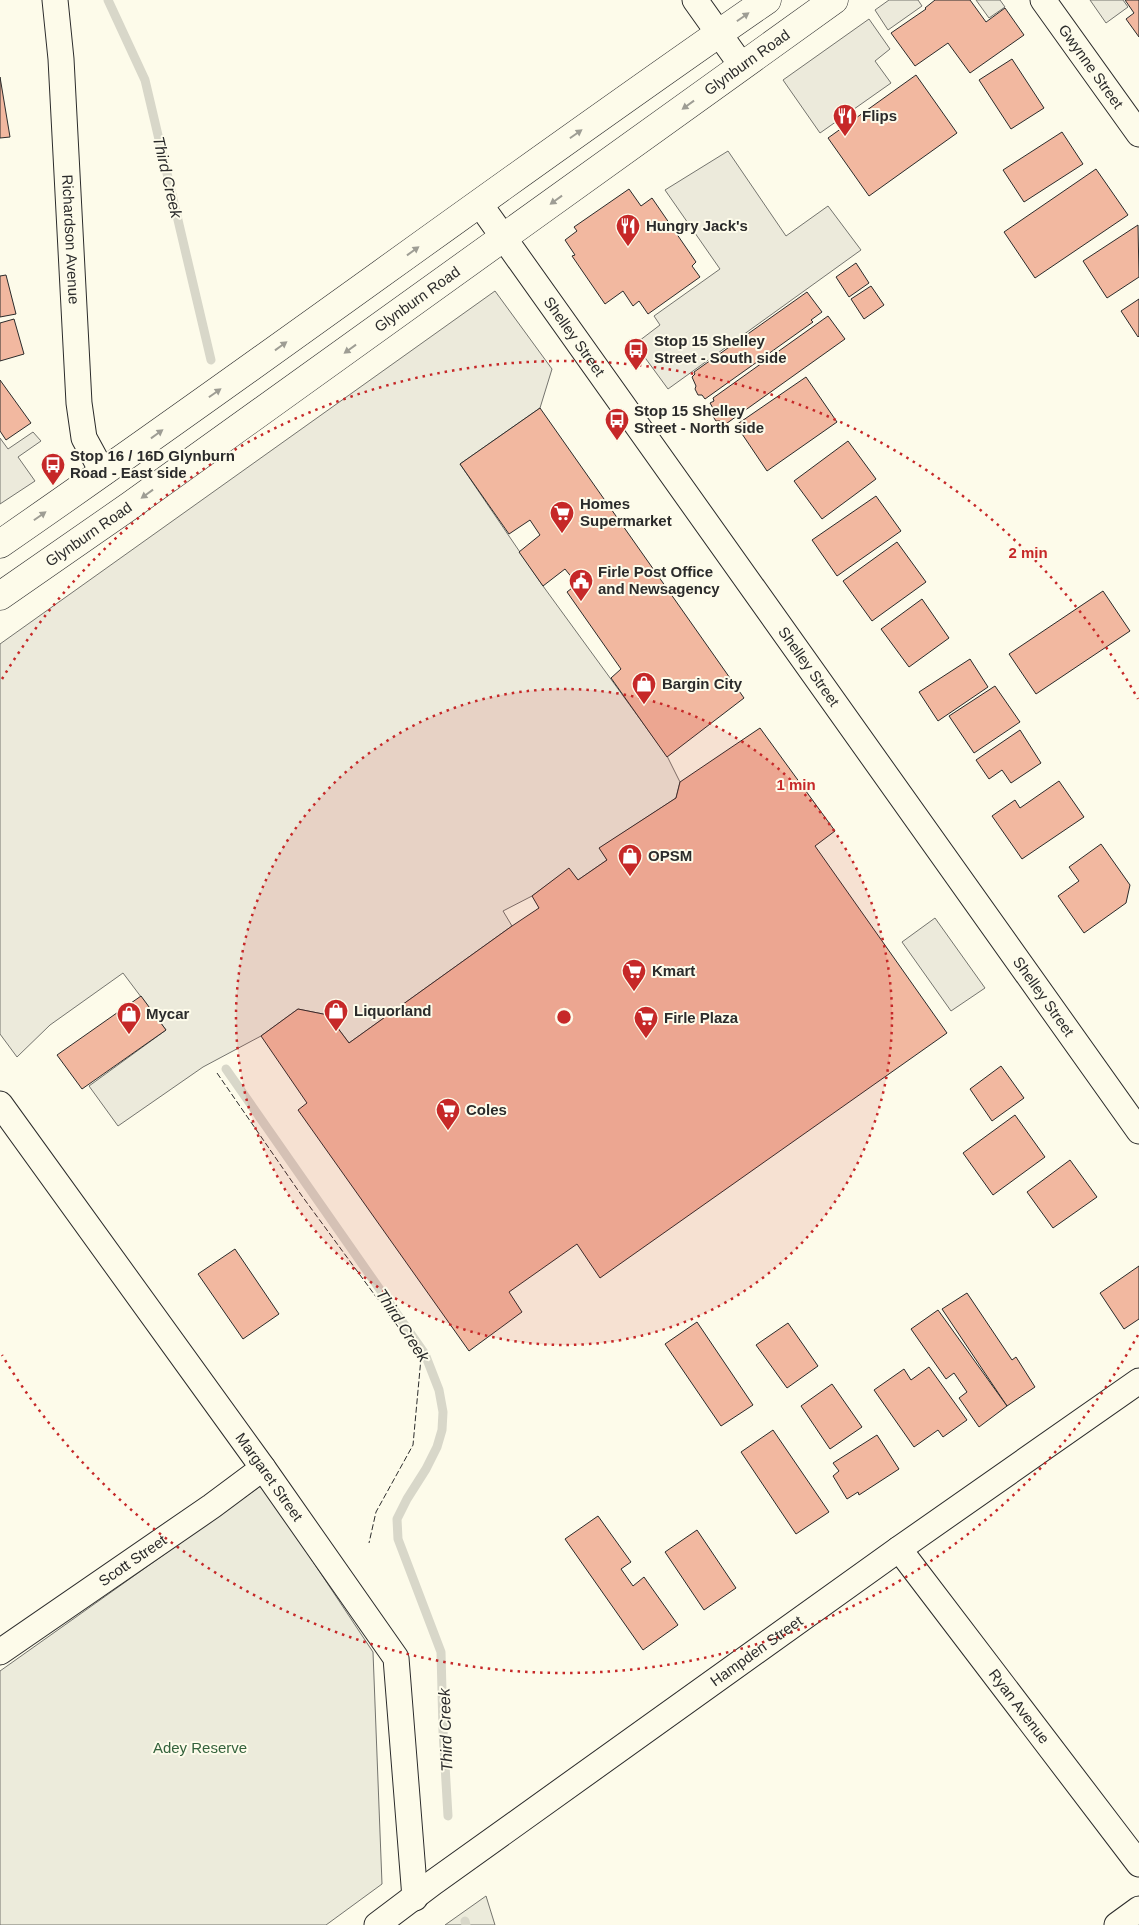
<svg xmlns="http://www.w3.org/2000/svg" width="1139" height="1925" font-family="Helvetica,sans-serif">
	<rect width="100%" height="100%" fill="#fdfbea"/>
	<g fill="#ecebdb" stroke="#74746e">
		<polygon points="262,1485 373,1652 382,1884 326,1925 0,1925 0,1671"/>
		<polygon points="486,1896 495,1925 445,1925"/>
	</g>
	<g fill="#eceadb" stroke="#74746e">
		<polygon points="889,0 918,0 922,6 888,30 875,10"/>
		<polygon points="976,0 1000,0 1005,7 989,18"/>
		<polygon points="1090,0 1123,0 1128,7 1106,23"/>
		<polygon points="869,19 890,49 875,61 891,83 820,133 783,80"/>
		<polygon points="728,151 786,236 828,206 861,250 668,389 635,344 660,325 654,316 720,269 665,190"/>
		<polygon points="495,291 552,369 540,408 460,464 543,586 667,756 680,782 676,798 600,848 607,860 578,880 569,869 532,896 503,911 512,926 349,1043 328,1015 298,1009 261,1036 203,1067 118,1126 89,1086 166,1030 123,973 50,1025 17,1057 0,1034 0,644"/>
		<polygon points="33,432 41,441 18,457 35,481 0,504 0,438 8,449"/>
		<polygon points="935,918 985,988 951,1011 902,942"/>
	</g>
	<g fill="none" stroke-linecap="round" stroke-linejoin="round">
		<g stroke="#d8d7c9" stroke-width="9">
			<polyline points="108,0 145,80 211,360"/>
			<polyline points="226,1069 425,1354 439,1390 443,1412 442,1430 437,1447 426,1469 407,1499 397,1519 398,1539 441,1652 443,1731 448,1816"/>
			<polyline points="465,1921 466,1925"/>
		</g>
	</g>
	<g fill="#f2b8a0" stroke="#2b2b2b">
		<polygon points="935,0 970,0 986,22 1005,8 1024,35 970,73 948,43 915,66 891,33 926,9 925,8"/>
		<polygon points="1125,0 1139,0 1139,37 1126,19 1134,13"/>
		<polygon points="1012,59 1044,108 1011,129 979,80"/>
		<polygon points="916,75 957,133 869,196 828,138"/>
		<polygon points="0,77 10,137 0,138"/>
		<polygon points="1062,132 1083,164 1024,202 1003,170"/>
		<polygon points="1096,169 1128,215 1035,278 1004,232"/>
		<polygon points="629,189 641,206 652,198 696,262 692,266 700,277 648,314 639,301 633,306 623,291 605,304 572,256 575,255 565,240 577,231 574,227"/>
		<polygon points="1138,225 1139,277 1107,298 1083,261"/>
		<polygon points="856,263 869,283 849,297 836,277"/>
		<polygon points="6,275 16,314 0,317 0,276"/>
		<polygon points="871,286 884,305 864,319 851,299"/>
		<polygon points="807,292 822,312 811,320 813,322 705,399 702,395 698,395 695,389 696,386 692,377 695,374 694,372"/>
		<polygon points="1139,299 1139,336 1138,337 1121,311"/>
		<polygon points="828,316 845,339 723,426 720,421 716,421 712,415 714,410 710,403 714,401 713,398"/>
		<polygon points="14,319 24,354 0,361 0,323"/>
		<polygon points="806,377 837,422 767,471 736,425"/>
		<polygon points="0,380 31,423 6,440 0,431"/>
		<polygon points="540,408 744,698 667,757 611,678 621,669 567,592 577,584 565,569 543,586 519,552 540,535 530,520 509,534 460,464"/>
		<polygon points="848,441 876,479 822,519 794,481"/>
		<polygon points="876,496 901,531 837,576 812,540"/>
		<polygon points="897,542 926,582 872,621 843,581"/>
		<polygon points="1103,591 1130,631 1036,694 1009,654"/>
		<polygon points="922,599 949,638 909,667 881,629"/>
		<polygon points="970,659 988,687 938,721 919,692"/>
		<polygon points="995,686 1020,722 974,753 949,716"/>
		<polygon points="760,728 835,831 815,846 947,1033 600,1278 577,1244 509,1292 522,1312 469,1351 298,1110 307,1103 261,1036 298,1009 328,1015 349,1043 512,926 539,908 532,896 569,868 578,880 607,860 599,848 676,798 680,782"/>
		<polygon points="1020,730 1041,763 1011,783 1002,770 989,779 976,760"/>
		<polygon points="1059,781 1084,817 1022,859 992,816 1015,800 1020,808"/>
		<polygon points="1101,844 1130,885 1126,903 1084,933 1058,896 1079,881 1069,867"/>
		<polygon points="141,996 166,1030 82,1089 57,1055"/>
		<polygon points="1001,1066 1024,1098 992,1121 970,1089"/>
		<polygon points="1015,1115 1045,1157 993,1195 963,1153"/>
		<polygon points="1070,1160 1097,1197 1053,1228 1027,1192"/>
		<polygon points="235,1249 279,1314 243,1339 198,1274"/>
		<polygon points="1139,1266 1139,1319 1124,1329 1100,1293"/>
		<polygon points="967,1293 1012,1360 1016,1357 1035,1387 1007,1406 942,1309"/>
		<polygon points="938,1310 1007,1406 979,1427 959,1398 967,1392 954,1373 946,1379 911,1329"/>
		<polygon points="697,1322 753,1405 721,1426 665,1344"/>
		<polygon points="788,1323 818,1366 787,1388 756,1345"/>
		<polygon points="929,1367 967,1420 943,1437 938,1430 914,1447 874,1390 904,1369 911,1380"/>
		<polygon points="832,1384 862,1427 830,1449 801,1406"/>
		<polygon points="773,1430 829,1512 796,1534 741,1452"/>
		<polygon points="877,1435 899,1469 859,1495 858,1492 847,1499 833,1476 839,1471 833,1463"/>
		<polygon points="598,1516 631,1562 621,1569 633,1586 644,1577 678,1625 643,1650 565,1539"/>
		<polygon points="697,1530 736,1588 704,1610 665,1552"/>
	</g>
	<g fill="none" stroke-linecap="round" stroke-linejoin="round">
		<defs>
			<g id="minor">
				<path id="s1" d="M55 0 61 59 79 403 84 438 103 473"/>
				<polyline points="695,0 742,66"/>
				<path id="s2" d="M1043 0 1139 134"/>
				<path id="s3" d="M479 203 1139 1131"/>
				<path id="s4" d="M0 1104 263 1468 396 1658 415 1898"/>
				<path id="s5" d="M899 1549 1139 1864"/>
				<path id="s6" d="M0 1652 212 1506 263 1468"/>
				<path id="s7" d="M377 1925 434 1882 899 1549 1139 1381"/>
				<polyline points="1117,1925 1139,1909"/>
			</g>
			<g id="secondary">
				<path d="M0 544C258 366 509 178 767 0"/>
				<path id="s8" d="M0 596 131 505 834 0"/>
			</g>
		</defs>
		<use href="#minor" stroke="#2b2b2b" stroke-width="27"/>
		<use href="#secondary" stroke="#2b2b2b" stroke-width="29"/>
		<use href="#minor" stroke="#fdfbea" stroke-width="25"/>
		<use href="#secondary" stroke="#fdfbea" stroke-width="28"/>
		<polyline stroke="#2b2b2b" stroke-width="1" stroke-dasharray="6 2.5" stroke-linecap="butt" points="217,1073 302,1196 421,1358 413,1445 376,1512 369,1543"/>
	</g>
	<defs><path id="oneway-solid" d="M-6-.8H1V-3.2L6.5 0L1 3.2V.8H-6Z" transform="scale(1.25)"/></defs>
	<g fill="#9e9d94">
		<use href="#oneway-solid" transform="translate(743 17) rotate(-35)"/>
		<use href="#oneway-solid" transform="translate(688 105) rotate(144)"/>
		<use href="#oneway-solid" transform="translate(576 134) rotate(-35)"/>
		<use href="#oneway-solid" transform="translate(556 200) rotate(144)"/>
		<use href="#oneway-solid" transform="translate(413 251) rotate(-36)"/>
		<use href="#oneway-solid" transform="translate(281 346) rotate(-36)"/>
		<use href="#oneway-solid" transform="translate(350 349) rotate(144)"/>
		<use href="#oneway-solid" transform="translate(215 393) rotate(-35)"/>
		<use href="#oneway-solid" transform="translate(157 434) rotate(-36)"/>
		<use href="#oneway-solid" transform="translate(147 494) rotate(144)"/>
		<use href="#oneway-solid" transform="translate(40 516) rotate(-35)"/>
	</g>
	<circle cx="564" cy="1017" r="328" fill="#c62828" fill-opacity=".12"/>
	<g fill="none" stroke="#c62828" stroke-width="2.5" stroke-dasharray="2.5 5">
		<circle cx="564" cy="1017" r="328"/>
		<path d="M1138 1335A656 656 0 0 1 2 1355M2 679A656 656 0 0 1 1138 699"/>
	</g>
	<defs>
		<symbol id="restaurant-pin" viewBox="-11 -11 22 30"><path d="M0 17L-7.5 6A9.5 9.5 0 1 1 7.5 6Z" fill="#c62828" stroke="#fdfbea"/><path d="M-5-6h1v4h1v-4h1v4h1v-4h1v5L-1.5 .5V6h-2V.5L-5-1ZM5-6V6H3V1.5H1.5Q1.5-4 5-6Z" fill="#fff"/></symbol>
		<symbol id="bus-pin" viewBox="-11 -11 22 30"><path d="M0 17L-7.5 6A9.5 9.5 0 1 1 7.5 6Z" fill="#c62828" stroke="#fdfbea"/><path d="M-5-6H5V4H4V6H2V4H-2V6H-4V4H-5ZM-3.5-4V0h7V-4ZM-3.5 1.2v1.5H-2V1.2ZM2 1.2v1.5H3.5V1.2Z" fill="#fff"/></symbol>
		<symbol id="supermarket-pin" viewBox="-11 -11 22 30"><path d="M0 17L-7.5 6A9.5 9.5 0 1 1 7.5 6Z" fill="#c62828" stroke="#fdfbea"/><path d="M-6-5.5h2.5l.6 2H6L4.5 2H-2.5L-4.4-4H-6ZM-1.5 3.2a1.3 1.3 0 1 0 .1 0ZM3 3.2a1.3 1.3 0 1 0 .1 0Z" fill="#fff"/></symbol>
		<symbol id="civic-pin" viewBox="-11 -11 22 30"><path d="M0 17L-7.5 6A9.5 9.5 0 1 1 7.5 6Z" fill="#c62828" stroke="#fdfbea"/><path d="M-.6-6.5H3V-4.5H.6V-3L4-1V1h2V6H-6V1h2V-1L-.6-3ZM-1.2 2.5V6h2.4V2.5Z" fill="#fff"/></symbol>
		<symbol id="shop-pin" viewBox="-11 -11 22 30"><path d="M0 17L-7.5 6A9.5 9.5 0 1 1 7.5 6Z" fill="#c62828" stroke="#fdfbea"/><path d="M-5-2.5h2.3a2.7 3.5 0 0 1 5.4 0H5L5.5 6h-11ZM-1.5-2.5h3a1.5 2.3 0 0 0-3 0Z" fill="#fff"/></symbol>
	</defs>
	<g fill-rule="evenodd">
		<use href="#restaurant-pin" x="831" y="102" width="28" height="38"/>
		<use href="#restaurant-pin" x="614" y="212" width="28" height="38"/>
		<use href="#bus-pin" x="622" y="336" width="28" height="38"/>
		<use href="#bus-pin" x="603" y="406" width="28" height="38"/>
		<use href="#bus-pin" x="39" y="451" width="28" height="38"/>
		<use href="#supermarket-pin" x="548" y="499" width="28" height="38"/>
		<use href="#civic-pin" x="567" y="567" width="28" height="38"/>
		<use href="#shop-pin" x="630" y="670" width="28" height="38"/>
		<use href="#shop-pin" x="616" y="842" width="28" height="38"/>
		<use href="#supermarket-pin" x="620" y="957" width="28" height="38"/>
		<use href="#shop-pin" x="322" y="997" width="28" height="38"/>
		<use href="#shop-pin" x="115" y="1000" width="28" height="38"/>
		<use href="#supermarket-pin" x="632" y="1004" width="28" height="38"/>
		<use href="#supermarket-pin" x="434" y="1096" width="28" height="38"/>
	</g>
	<g text-anchor="middle" stroke-width="4" stroke-linejoin="round" paint-order="stroke">
		<g font-size="15" fill="#2b2b2b" stroke="#fdfbea">
			<text dy="5" stroke="none"><textPath href="#s8" startOffset="918">Glynburn Road</textPath></text>
			<text dy="5" stroke="none"><textPath href="#s2" startOffset="82">Gwynne Street</textPath></text>
			<text dy="5" stroke="none"><textPath href="#s1" startOffset="240">Richardson Avenue</textPath></text>
			<text dy="5" stroke="none"><textPath href="#s8" startOffset="512">Glynburn Road</textPath></text>
			<text dy="5" stroke="none"><textPath href="#s3" startOffset="164">Shelley Street</textPath></text>
			<text dy="5" stroke="none"><textPath href="#s8" startOffset="108">Glynburn Road</textPath></text>
			<text dy="5" stroke="none"><textPath href="#s3" startOffset="569">Shelley Street</textPath></text>
			<text dy="5" stroke="none"><textPath href="#s3" startOffset="974">Shelley Street</textPath></text>
			<text dy="5" stroke="none"><textPath href="#s4" startOffset="460">Margaret Street</textPath></text>
			<text dy="5" stroke="none"><textPath href="#s6" startOffset="161">Scott Street</textPath></text>
			<text dy="5" stroke="none"><textPath href="#s7" startOffset="468">Hampden Street</textPath></text>
			<text dy="5" stroke="none"><textPath href="#s5" startOffset="198">Ryan Avenue</textPath></text>
		</g>
		<g font-size="15" font-weight="bold" fill="#2b2b2b" stroke="#fdfbea" text-anchor="start">
			<text x="862" y="121">Flips</text>
			<text x="646" y="231">Hungry Jack's</text>
			<text x="654" y="346">Stop 15 Shelley<tspan x="654" dy="17">Street - South side</tspan></text>
			<text x="634" y="416">Stop 15 Shelley<tspan x="634" dy="17">Street - North side</tspan></text>
			<text x="70" y="461">Stop 16 / 16D Glynburn<tspan x="70" dy="17">Road - East side</tspan></text>
			<text x="580" y="509">Homes<tspan x="580" dy="17">Supermarket</tspan></text>
			<text x="598" y="577">Firle Post Office<tspan x="598" dy="17">and Newsagency</tspan></text>
			<text x="662" y="689">Bargin City</text>
			<text x="648" y="861">OPSM</text>
			<text x="652" y="976">Kmart</text>
			<text x="354" y="1016">Liquorland</text>
			<text x="146" y="1019">Mycar</text>
			<text x="664" y="1023">Firle Plaza</text>
			<text x="466" y="1115">Coles</text>
		</g>
		<g font-size="15" fill="#34623c" stroke="#fdfbea">
			<text x="200" y="1753">Adey Reserve</text>
		</g>
		<g font-size="16" font-style="italic" fill="#2b2b2b" stroke="#fdfbea">
			<text transform="translate(168 177) rotate(77)" y="6">Third Creek</text>
			<text transform="translate(403 1325) rotate(57)" y="6">Third Creek</text>
			<text transform="translate(445 1730) rotate(-92)" y="6">Third Creek</text>
		</g>
	</g>
	<circle cx="564" cy="1017" r="8" fill="#c62828" stroke="#fdfbea" stroke-width="2.5"/>
	<g font-size="15" text-anchor="middle" font-weight="bold" fill="#c62828" stroke="#fdfbea" stroke-width="4" stroke-linejoin="round" paint-order="stroke">
		<text x="1028" y="558">2 min</text>
		<text x="796" y="790">1 min</text>
	</g>
</svg>
